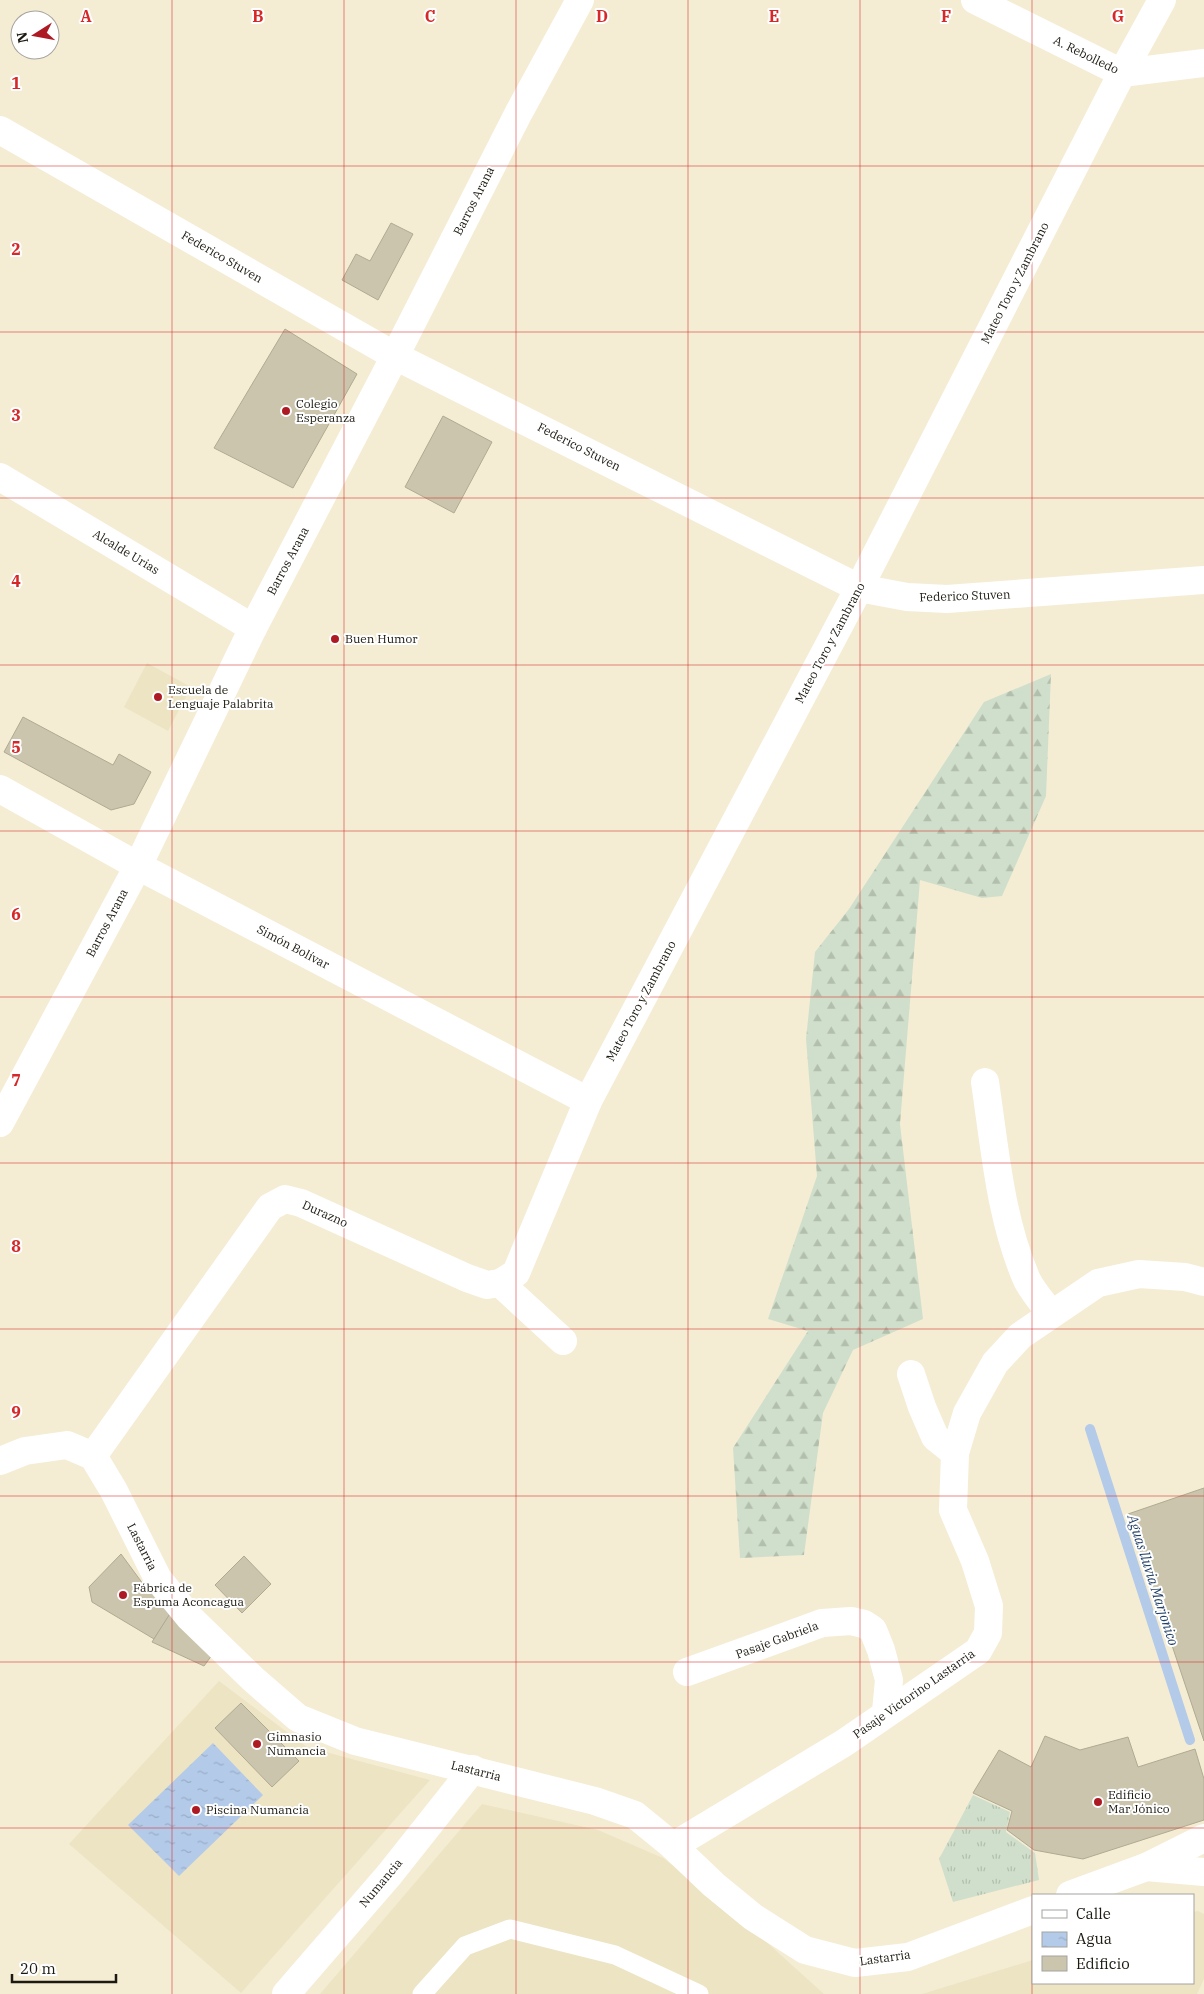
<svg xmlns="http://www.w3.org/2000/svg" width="1204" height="1994" font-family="'IBM Plex Serif',serif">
	<defs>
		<pattern id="grass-tufts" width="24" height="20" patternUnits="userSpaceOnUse" patternTransform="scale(1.25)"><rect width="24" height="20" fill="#d0dfcb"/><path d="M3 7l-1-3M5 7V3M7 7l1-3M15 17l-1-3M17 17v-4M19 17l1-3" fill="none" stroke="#b2bfad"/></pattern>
		<pattern id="forest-firs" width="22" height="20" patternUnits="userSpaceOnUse" patternTransform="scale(1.25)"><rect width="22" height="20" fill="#d0dfcb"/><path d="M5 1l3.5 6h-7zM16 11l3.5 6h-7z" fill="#b2bfad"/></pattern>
		<pattern id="water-ripples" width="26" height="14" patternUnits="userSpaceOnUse" patternTransform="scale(1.25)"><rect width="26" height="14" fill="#b3cae9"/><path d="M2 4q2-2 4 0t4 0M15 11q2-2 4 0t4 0" fill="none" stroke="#99adc7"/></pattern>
	</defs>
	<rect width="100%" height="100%" fill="#f4edd4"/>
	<g fill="#ede4c3">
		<polygon points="147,663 191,687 168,731 124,707"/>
		<polygon points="219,1681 307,1747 430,1780 241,1993 69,1844"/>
		<polygon points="482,1804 598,1830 663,1858 732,1911 824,1994 320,1994"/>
		<polygon points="1198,1911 1204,1914 1204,1979 1197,1994 922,1994 1033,1960 1033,1983 1193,1983 1193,1912"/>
	</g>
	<polygon fill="url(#grass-tufts)" points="973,1795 1010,1812 1006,1832 1035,1853 1039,1880 953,1902 939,1859"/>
	<polygon fill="url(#forest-firs)" points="1051,674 1046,796 1002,896 982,898 920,880 900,1124 923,1319 853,1350 823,1413 804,1555 740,1558 733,1448 808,1331 768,1319 817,1176 806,1039 815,952 849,909 984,702"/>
	<polygon fill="url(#water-ripples)" points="213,1743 263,1795 179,1876 128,1825"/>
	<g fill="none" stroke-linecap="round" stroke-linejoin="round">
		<polyline stroke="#b3cae9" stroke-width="10" points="1090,1429 1190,1740"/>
	</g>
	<g fill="#ccc5ad" stroke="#b0aa92">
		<polygon points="391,223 413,234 378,300 342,280 356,254 370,261"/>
		<polygon points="285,329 357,374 293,488 214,448"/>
		<polygon points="443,416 492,442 454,513 405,487"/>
		<polygon points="23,717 113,765 119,754 151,772 134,804 111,810 4,752"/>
		<polygon points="1204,1488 1204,1741 1128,1514"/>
		<polygon points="121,1554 146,1588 174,1608 154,1639 92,1602 89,1587"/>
		<polygon points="244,1556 271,1584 242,1613 215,1585"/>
		<polygon points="171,1612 215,1651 204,1666 152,1642"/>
		<polygon points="241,1703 299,1761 272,1787 215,1728"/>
		<polygon points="1045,1736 1080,1750 1128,1737 1138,1767 1195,1749 1204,1779 1204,1820 1083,1859 1034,1850 1007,1830 1012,1811 973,1793 999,1750 1031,1767"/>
	</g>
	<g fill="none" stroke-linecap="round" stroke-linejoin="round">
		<polyline stroke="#fff" stroke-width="19" points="422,1994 465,1946 510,1929 615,1955 699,1994"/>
		<g stroke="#fff" stroke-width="28">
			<polyline points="975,0 1122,73 1204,63"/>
			<polyline points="0,130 395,356 859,588 907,597 947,599 1204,580"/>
			<polyline points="0,477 253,628"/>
			<polyline points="0,789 138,866 588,1101"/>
			<path d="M985 1082C995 1149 1000 1218 1027 1280 1033 1292 1043 1303 1051 1314"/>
			<polyline points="500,1283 516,1273 588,1101 859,588 1122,73 1162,0"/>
			<polyline points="911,1374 922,1407 935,1437 955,1453"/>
			<polyline points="93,1456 270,1207 285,1199 301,1203 467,1278 487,1285 500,1283 563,1341"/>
			<polyline points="687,1672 822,1623 851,1621 864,1624 873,1630 881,1650 889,1680 886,1712"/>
			<polyline points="673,1846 844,1743 978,1651 988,1633 989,1606 975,1561 953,1510 955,1453 967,1413 995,1363 1020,1336 1098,1283 1139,1274 1185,1277 1204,1282"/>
			<polyline points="286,1994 389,1875 473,1769"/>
		</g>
		<g stroke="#fff" stroke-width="28">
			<polyline points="0,1123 138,866 253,628 395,356 518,114 580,0"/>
			<polyline points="0,1461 25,1451 67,1445 93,1456 114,1491 158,1579 190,1618 253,1679 298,1718 355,1741 595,1801 635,1815 673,1846 714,1885 753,1917 805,1950 855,1963 908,1957 1033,1910"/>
			<polyline points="1146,1867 1204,1872"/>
			<polyline points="1070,1895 1146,1867 1204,1838"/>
		</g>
	</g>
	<path fill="none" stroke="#d62828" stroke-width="1" stroke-opacity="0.55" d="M172 0V1994M344 0V1994M516 0V1994M688 0V1994M860 0V1994M1032 0V1994M0 166H1204M0 332H1204M0 498H1204M0 665H1204M0 831H1204M0 997H1204M0 1163H1204M0 1329H1204M0 1496H1204M0 1662H1204M0 1828H1204"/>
	<g fill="#ad1a24" stroke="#fff" stroke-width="2">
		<circle cx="286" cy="411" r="5"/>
		<circle cx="335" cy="639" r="5"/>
		<circle cx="158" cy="697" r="5"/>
		<circle cx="123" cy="1595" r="5"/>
		<circle cx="257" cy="1744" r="5"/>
		<circle cx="1098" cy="1802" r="5"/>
		<circle cx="196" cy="1810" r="5"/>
	</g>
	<g text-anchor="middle" stroke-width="4" stroke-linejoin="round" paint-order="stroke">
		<g font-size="12" fill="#1b1910" stroke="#fff">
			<text transform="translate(1086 55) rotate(26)" y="4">A. Rebolledo</text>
			<text transform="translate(474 201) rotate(-63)" y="4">Barros Arana</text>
			<text transform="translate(222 257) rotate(30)" y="4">Federico Stuven</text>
			<text transform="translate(1015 283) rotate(-63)" y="4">Mateo Toro y Zambrano</text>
			<text transform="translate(579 447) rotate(27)" y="4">Federico Stuven</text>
			<text transform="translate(126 552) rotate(31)" y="4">Alcalde Urias</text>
			<text transform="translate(288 561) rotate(-62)" y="4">Barros Arana</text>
			<text transform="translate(965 596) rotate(-2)" y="4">Federico Stuven</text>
			<text transform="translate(830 643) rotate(-62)" y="4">Mateo Toro y Zambrano</text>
			<text transform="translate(107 923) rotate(-62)" y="4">Barros Arana</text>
			<text transform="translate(293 947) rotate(28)" y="4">Simón Bolívar</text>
			<text transform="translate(641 1001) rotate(-62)" y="4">Mateo Toro y Zambrano</text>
			<text transform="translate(325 1214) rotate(24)" y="4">Durazno</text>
			<text transform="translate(142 1547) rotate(63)" y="4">Lastarria</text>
			<text transform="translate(777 1640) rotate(-20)" y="4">Pasaje Gabriela</text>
			<text transform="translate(914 1694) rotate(-35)" y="4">Pasaje Victorino Lastarria</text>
			<text transform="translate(476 1771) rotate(14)" y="4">Lastarria</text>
			<text transform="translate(381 1883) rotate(-50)" y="4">Numancia</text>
			<text transform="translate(885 1958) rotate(-8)" y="4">Lastarria</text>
		</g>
		<g font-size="12" fill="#1b1910" stroke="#fff" text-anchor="start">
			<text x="296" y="408">Colegio<tspan x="296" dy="14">Esperanza</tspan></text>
			<text x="345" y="643">Buen Humor</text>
			<text x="168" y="694">Escuela de<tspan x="168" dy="14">Lenguaje Palabrita</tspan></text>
			<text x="133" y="1592">Fábrica de<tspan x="133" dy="14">Espuma Aconcagua</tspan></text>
			<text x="267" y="1741">Gimnasio<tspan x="267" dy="14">Numancia</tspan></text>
			<text x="1108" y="1799">Edificio<tspan x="1108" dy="14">Mar Jónico</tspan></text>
			<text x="206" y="1814">Piscina Numancia</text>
		</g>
		<g font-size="14" font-style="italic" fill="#203f68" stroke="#fff">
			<text transform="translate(1153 1580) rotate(72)" y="5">Aguas lluvia Marjonico</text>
		</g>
	</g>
	<g font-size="16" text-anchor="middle" font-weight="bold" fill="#d62828" stroke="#fff" stroke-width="4" stroke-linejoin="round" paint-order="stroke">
		<text x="86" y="22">A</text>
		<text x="258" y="22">B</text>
		<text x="430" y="22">C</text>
		<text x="602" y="22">D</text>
		<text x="774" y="22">E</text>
		<text x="946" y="22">F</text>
		<text x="1118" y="22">G</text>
		<text x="16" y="89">1</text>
		<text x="16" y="255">2</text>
		<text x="16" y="421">3</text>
		<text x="16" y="587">4</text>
		<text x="16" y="753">5</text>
		<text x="16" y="920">6</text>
		<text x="16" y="1086">7</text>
		<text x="16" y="1252">8</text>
		<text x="16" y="1418">9</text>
	</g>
	<rect x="1032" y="1894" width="162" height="90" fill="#ffffff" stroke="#a4a39f"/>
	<rect x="1042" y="1910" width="25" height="8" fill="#ffffff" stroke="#a4a39f"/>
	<text x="1076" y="1919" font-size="15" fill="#1b1910">Calle</text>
	<rect x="1042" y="1932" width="25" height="15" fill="url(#water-ripples)" stroke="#a4a39f"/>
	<text x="1076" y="1944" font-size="15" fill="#1b1910">Agua</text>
	<rect x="1042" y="1956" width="25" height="15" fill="#ccc5ad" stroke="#a4a39f"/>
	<text x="1076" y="1969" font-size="15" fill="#1b1910">Edificio</text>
	<g transform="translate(35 35) rotate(259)"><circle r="24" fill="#ffffff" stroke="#a4a39f"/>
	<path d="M0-4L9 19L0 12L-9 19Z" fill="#ad1a24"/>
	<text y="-8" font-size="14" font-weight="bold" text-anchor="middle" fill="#1b1910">N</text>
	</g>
	<path d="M12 1974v8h104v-8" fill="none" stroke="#1b1910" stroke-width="2.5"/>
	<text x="20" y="1974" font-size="15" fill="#1b1910" stroke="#ffffff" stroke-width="4" paint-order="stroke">20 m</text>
</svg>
